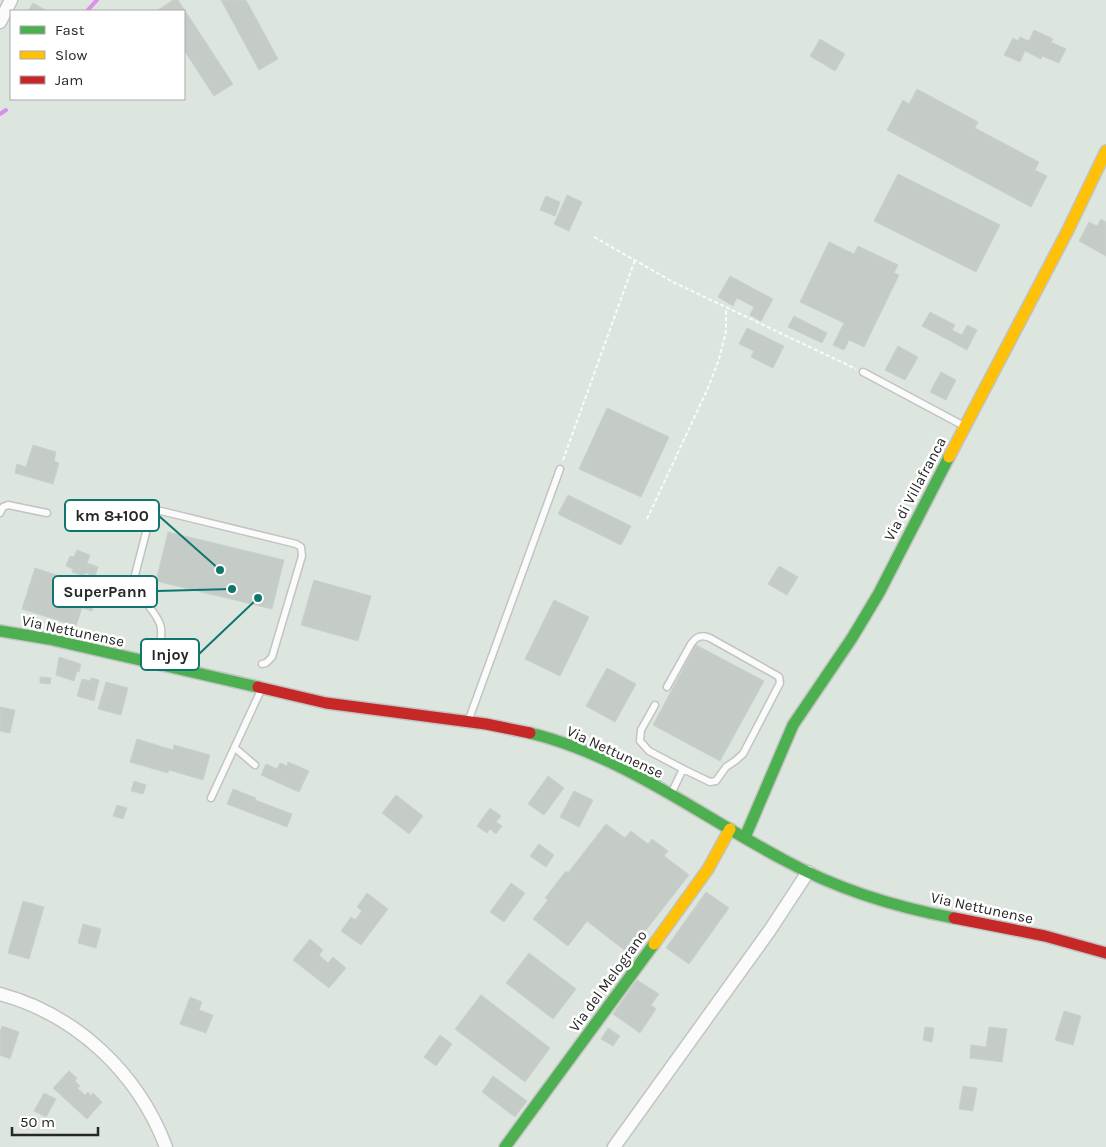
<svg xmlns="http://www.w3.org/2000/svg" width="1106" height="1147" font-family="Karla,sans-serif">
	<rect width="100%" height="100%" fill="#dce6de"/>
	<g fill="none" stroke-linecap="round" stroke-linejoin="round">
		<g stroke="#db8eea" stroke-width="4">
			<polyline points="87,11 97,0"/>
			<polyline points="0,114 6,110"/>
		</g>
	</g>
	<g fill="#c5ccc7" stroke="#c8d1ca">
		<polygon points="173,0 178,0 233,84 214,96 184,50 184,11 158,10"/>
		<polygon points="221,0 246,0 278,59 259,70"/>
		<polygon points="33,3 47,11 28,11"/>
		<polygon points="1034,30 1053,39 1051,42 1066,49 1059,63 1042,56 1041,59 1025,51 1020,62 1004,55 1013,38 1018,41 1020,37 1029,41"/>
		<polygon points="820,39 845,54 835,71 810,56"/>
		<polygon points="917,89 978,122 975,128 1039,162 1035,170 1047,176 1031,207 887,130 903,100 909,104"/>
		<polygon points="898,174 1000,225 976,272 874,221"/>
		<polygon points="567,195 582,202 569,231 554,224"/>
		<polygon points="546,196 560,202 555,216 540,210"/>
		<polygon points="1101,219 1106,222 1106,256 1079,241 1089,222 1097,226"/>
		<polygon points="829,242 854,254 858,246 898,265 894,273 899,275 864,347 849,340 844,350 833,345 844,323 800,302"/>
		<polygon points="730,276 773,299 761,321 750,315 754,307 737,298 733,306 718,297"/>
		<polygon points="930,312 955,325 952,330 962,335 967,325 977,330 967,350 922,326"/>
		<polygon points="794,316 827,333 822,343 788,327"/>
		<polygon points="747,328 784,346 773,368 751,357 754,351 739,344"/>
		<polygon points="898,346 918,357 905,380 885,370"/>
		<polygon points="941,372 956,380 946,400 930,392"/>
		<polygon points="607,408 669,437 641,497 579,469"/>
		<polygon points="33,445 56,452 54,461 59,463 53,484 15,473 17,464 26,467"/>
		<polygon points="568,495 631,526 621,545 558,514"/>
		<polygon points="168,532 284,560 272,609 156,581"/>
		<polygon points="77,550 90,555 87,563 98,567 95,576 85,573 84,576 72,572 73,569 66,566 70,556 74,557"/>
		<polygon points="779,566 798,577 787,595 768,584"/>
		<polygon points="35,568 92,587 90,592 98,594 92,611 82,608 76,626 22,609"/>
		<polygon points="314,580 371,596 358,641 301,625"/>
		<polygon points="554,600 589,617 560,676 525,659"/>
		<polygon points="696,645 764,681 720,761 653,725"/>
		<polygon points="59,657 81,664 79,672 77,671 74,681 56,675"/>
		<polygon points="607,668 636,684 615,722 586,706"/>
		<polygon points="40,677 51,678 50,684 40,683"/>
		<polygon points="91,678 99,680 94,701 77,696 82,679 90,681"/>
		<polygon points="106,682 128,688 121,715 98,709"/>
		<polygon points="0,707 15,710 10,733 0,731"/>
		<polygon points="137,739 173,750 174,745 210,755 203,780 169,770 168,773 130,762"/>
		<polygon points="288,762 309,771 299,792 261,775 266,764 277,769 280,763 287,766"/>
		<polygon points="548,776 564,788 544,815 528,804"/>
		<polygon points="134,781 146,785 143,794 131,791"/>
		<polygon points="233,789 256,798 255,800 292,814 287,827 227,804"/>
		<polygon points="574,791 593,800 579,827 560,817"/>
		<polygon points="396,795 423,816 409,834 382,813"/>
		<polygon points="117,805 127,808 123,819 113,816"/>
		<polygon points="490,808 501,816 496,822 502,826 496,834 490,829 487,833 477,826"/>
		<polygon points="606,824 625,838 631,831 648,844 652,839 668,851 664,856 689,875 628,953 587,921 568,946 533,919 548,900 545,898 566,871 568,873"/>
		<polygon points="539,844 554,855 546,867 530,856"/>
		<polygon points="511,883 525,893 504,922 490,912"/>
		<polygon points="706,892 729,908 689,964 666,948"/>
		<polygon points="367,893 388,909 361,945 341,931 351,917 355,920 362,911 357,907"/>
		<polygon points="23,901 44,907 29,959 8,953"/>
		<polygon points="83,924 101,929 96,948 78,943"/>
		<polygon points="310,939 323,950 319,955 328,963 333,957 346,968 329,988 293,960"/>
		<polygon points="529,953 576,989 553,1019 506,983"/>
		<polygon points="637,980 659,994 651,1005 656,1009 640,1033 613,1014"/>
		<polygon points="481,995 550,1048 525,1082 455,1029"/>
		<polygon points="190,997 202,1002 199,1010 213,1015 206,1033 180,1024"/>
		<polygon points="1064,1011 1081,1016 1073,1045 1055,1040"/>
		<polygon points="2,1026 19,1032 10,1059 0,1055 0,1032"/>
		<polygon points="925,1027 934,1028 932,1042 923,1040"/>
		<polygon points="989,1027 1007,1029 1002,1062 970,1058 971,1045 986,1047"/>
		<polygon points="608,1028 620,1036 613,1046 601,1039"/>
		<polygon points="440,1035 452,1044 436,1066 424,1057"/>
		<polygon points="69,1071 77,1078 75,1081 80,1086 77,1088 85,1095 88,1092 91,1096 93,1093 102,1102 87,1119 53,1088"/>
		<polygon points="493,1076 527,1101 515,1117 482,1092"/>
		<polygon points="963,1086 977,1088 973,1111 959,1109"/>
		<polygon points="44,1093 56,1099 46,1117 34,1111"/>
	</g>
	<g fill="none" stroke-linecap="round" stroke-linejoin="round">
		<defs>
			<g id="lane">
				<polyline points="863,372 964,426"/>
				<polyline points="0,513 3,507 8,505 47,513"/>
				<path d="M156 663C158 652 164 635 160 624 153 606 135 597 135 575L150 517 154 513 161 511 296 544 301 547 302 556 272 657 266 663 262 664"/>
				<path d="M667 687 691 644C696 637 701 634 710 638L776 675 779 677 780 683 743 754 735 761 726 767 716 781 710 782 683 769 671 794"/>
				<polyline points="655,705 641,730 640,741 649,751 683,769"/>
				<polyline points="469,719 560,469"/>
				<polyline points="235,748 255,765"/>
				<polyline points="211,798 261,690"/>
			</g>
			<g id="street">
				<polyline points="0,22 11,0"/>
				<path d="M0 994C77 1015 138 1073 166 1147"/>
				<polyline points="614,1147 770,930 808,872"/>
			</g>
			<g id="fast">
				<polyline points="0,631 49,639 258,687"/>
				<path d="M530 733C624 756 702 817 786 861 839 890 895 907 954 918"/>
				<polyline points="745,837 793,725 852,638 879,593 949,457"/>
				<polyline points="505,1147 654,944"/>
			</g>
			<g id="slow">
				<polyline points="949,457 1067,232 1106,151"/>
				<polyline points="654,944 708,869 730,829"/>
			</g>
			<g id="jam">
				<polyline points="258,687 326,703 486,724 530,733"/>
				<polyline points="954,918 1045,936 1106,953"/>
			</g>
		</defs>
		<use href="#lane" stroke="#c2c3c2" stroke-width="9"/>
		<use href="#street" stroke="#c2c3c2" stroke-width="15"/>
		<use href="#fast" stroke="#c2c3c2" stroke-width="14"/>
		<use href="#slow" stroke="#c2c3c2" stroke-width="14"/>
		<use href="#jam" stroke="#c2c3c2" stroke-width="14"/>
		<g stroke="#fafbfa" stroke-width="2" stroke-dasharray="4 2.5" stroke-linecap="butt">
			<polyline points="594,237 673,282 856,369"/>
			<polyline points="563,460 635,260"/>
			<polyline points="647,519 708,388 719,359 726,331 726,308"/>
		</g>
		<use href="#lane" stroke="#fafbfa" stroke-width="6"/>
		<use href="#street" stroke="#fafbfa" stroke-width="12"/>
		<use href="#fast" stroke="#4caf50" stroke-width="11"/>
		<use href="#slow" stroke="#ffc107" stroke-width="11"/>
		<use href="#jam" stroke="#c62828" stroke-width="11"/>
	</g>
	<g text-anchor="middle" stroke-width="5" stroke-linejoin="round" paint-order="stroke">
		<g font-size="15" fill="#272727" stroke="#fff">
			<text transform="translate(915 489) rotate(-62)" y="5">Via di Villafranca</text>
			<text transform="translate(73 631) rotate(12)" y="5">Via Nettunense</text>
			<text transform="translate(615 752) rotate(25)" y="5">Via Nettunense</text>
			<text transform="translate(982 908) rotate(12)" y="5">Via Nettunense</text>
			<text transform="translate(608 981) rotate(-54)" y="5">Via del Melograno</text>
		</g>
	</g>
	<path fill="none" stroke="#0f766e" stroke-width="2" d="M220 570L159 516M232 589L157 591M258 598L199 654"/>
	<g fill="#0f766e" stroke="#fff" stroke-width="2">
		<circle cx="220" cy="570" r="5"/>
		<circle cx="232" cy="589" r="5"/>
		<circle cx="258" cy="598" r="5"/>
	</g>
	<g fill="#fff" stroke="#0f766e" stroke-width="2">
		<rect x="65" y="500" width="94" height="31" rx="5"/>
		<rect x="53" y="576" width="104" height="31" rx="5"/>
		<rect x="141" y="639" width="58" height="31" rx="5"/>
	</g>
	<g font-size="16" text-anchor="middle" font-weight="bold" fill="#272727">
		<text x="112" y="521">km 8+100</text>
		<text x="105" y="597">SuperPann</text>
		<text x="170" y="660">Injoy</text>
	</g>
	<rect x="10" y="10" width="175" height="90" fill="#ffffff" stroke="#a9a9a9"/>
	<rect x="20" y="26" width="25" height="8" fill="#4caf50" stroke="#a9a9a9"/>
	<text x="55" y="35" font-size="15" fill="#272727">Fast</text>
	<rect x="20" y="51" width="25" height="8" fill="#ffc107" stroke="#a9a9a9"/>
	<text x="55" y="60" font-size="15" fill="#272727">Slow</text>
	<rect x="20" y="76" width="25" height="8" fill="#c62828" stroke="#a9a9a9"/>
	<text x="55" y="85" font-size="15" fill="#272727">Jam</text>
	<path d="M12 1127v8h86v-8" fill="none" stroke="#272727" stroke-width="2.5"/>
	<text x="20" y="1127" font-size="15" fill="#272727" stroke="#ffffff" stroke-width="4" paint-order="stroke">50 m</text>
</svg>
